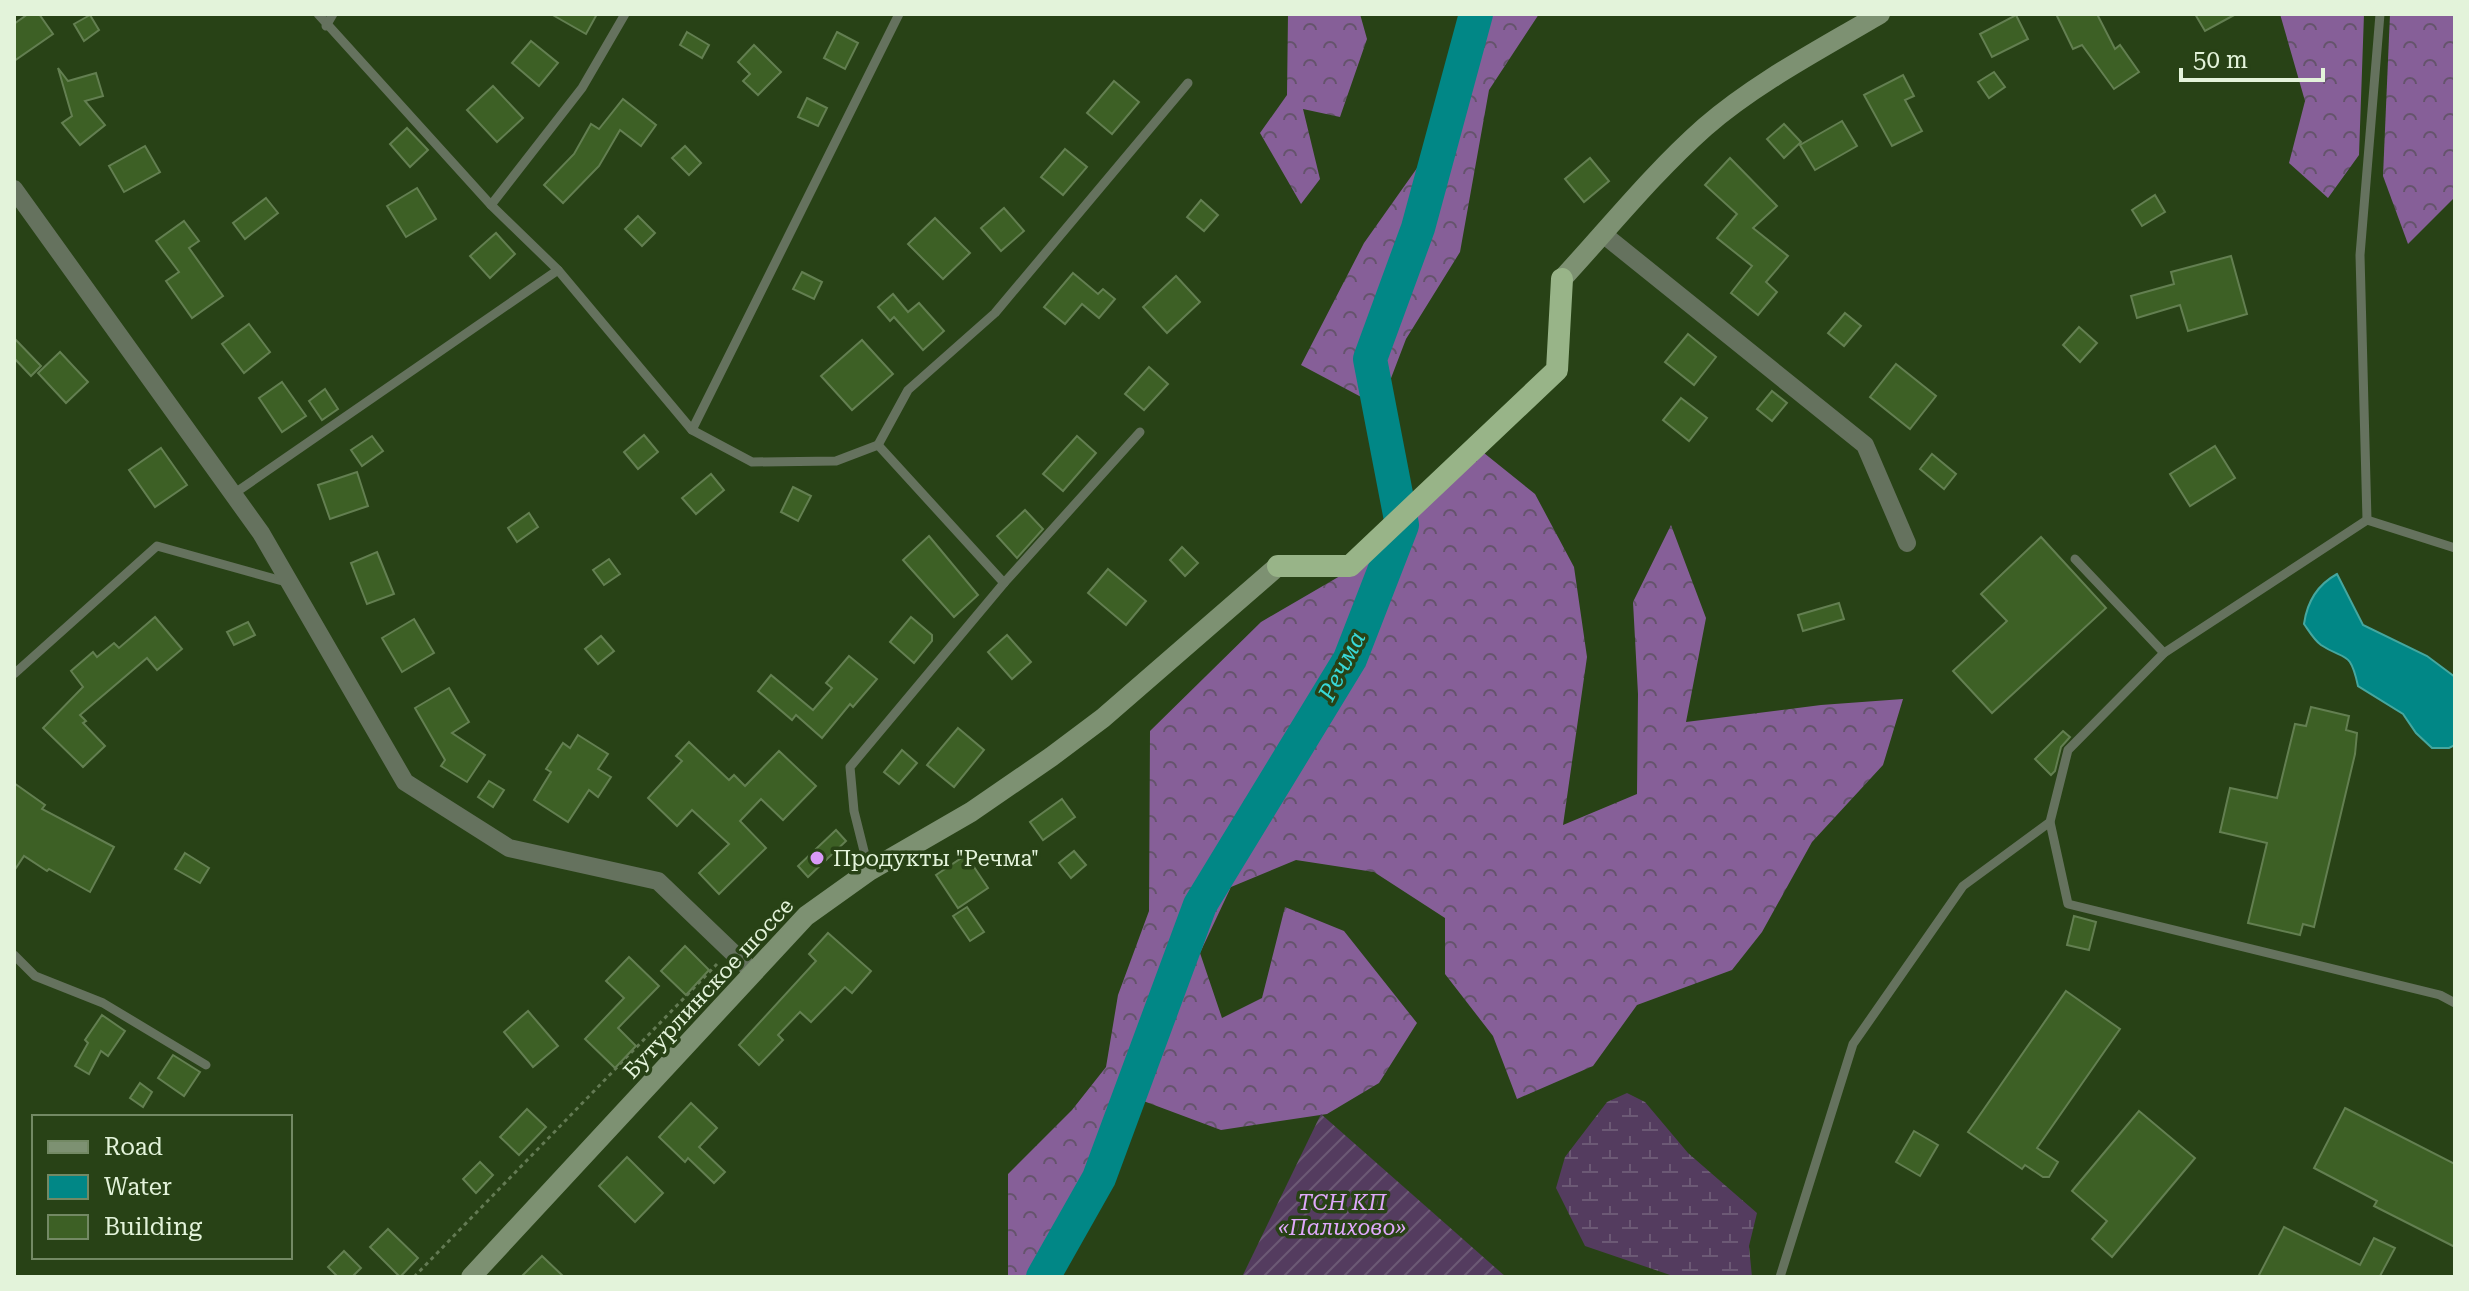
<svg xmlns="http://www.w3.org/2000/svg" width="2469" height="1291" font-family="'Roboto Serif',serif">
	<defs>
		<pattern id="forest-crowns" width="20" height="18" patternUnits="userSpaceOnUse" patternTransform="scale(2)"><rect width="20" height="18" fill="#865f98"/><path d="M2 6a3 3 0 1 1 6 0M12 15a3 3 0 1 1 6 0" fill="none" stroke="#65546c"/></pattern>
		<pattern id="wetland-marsh" width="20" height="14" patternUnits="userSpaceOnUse" patternTransform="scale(2)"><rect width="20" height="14" fill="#543c5f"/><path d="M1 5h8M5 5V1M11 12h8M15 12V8" fill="none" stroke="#6c5975"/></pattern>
		<pattern id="garden-furrows" width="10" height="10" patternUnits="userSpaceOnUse" patternTransform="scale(2)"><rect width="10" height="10" fill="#543c5f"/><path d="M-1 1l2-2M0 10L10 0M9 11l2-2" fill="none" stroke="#6c5975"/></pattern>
	</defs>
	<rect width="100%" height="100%" fill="#284216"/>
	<g fill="url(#forest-crowns)">
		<polygon points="1288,14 1360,14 1367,39 1340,117 1303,109 1320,179 1301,204 1260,133 1287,95"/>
		<polygon points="1462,14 1539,14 1489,90 1460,252 1406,339 1380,407 1301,365 1364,243 1444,130 1467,48"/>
		<polygon points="2280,14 2364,14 2359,155 2328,198 2289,163 2305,101"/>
		<polygon points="2390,14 2455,14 2455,197 2408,244 2383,176"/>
		<polygon points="1484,453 1535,494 1574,567 1587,657 1563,825 1637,794 1638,694 1633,602 1671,525 1706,618 1686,722 1821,705 1903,699 1883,765 1812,842 1762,932 1732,970 1637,1005 1593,1066 1517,1099 1493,1036 1445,974 1445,918 1374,872 1296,860 1231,887 1200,953 1222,1018 1262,998 1285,907 1344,931 1417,1023 1379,1083 1327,1114 1221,1130 1130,1096 1099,1178 1046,1272 1046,1277 1008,1277 1008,1174 1072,1110 1106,1067 1118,995 1149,911 1150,731 1261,622 1352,569"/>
	</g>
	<polygon fill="url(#wetland-marsh)" points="1627,1093 1645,1102 1688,1153 1757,1213 1749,1246 1752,1277 1676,1277 1585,1246 1556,1188 1565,1157 1607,1102"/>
	<polygon fill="url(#garden-furrows)" points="1321,1114 1506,1277 1242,1277"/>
	<path fill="#018786" stroke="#45a79f" stroke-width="2" d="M2337 574 2363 625 2427 656 2455 677V745L2449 748H2432L2416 733 2403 714 2358 686C2350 649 2345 661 2321 645 2314 640 2309 631 2304 624 2307 602 2317 585 2337 574Z"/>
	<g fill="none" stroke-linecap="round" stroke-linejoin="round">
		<polyline stroke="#018786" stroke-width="34" points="1043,1277 1099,1178 1200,905 1350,659 1402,525 1370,359 1418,228 1476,14"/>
	</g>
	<g fill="#3d6025" stroke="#637f51" stroke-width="2">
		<polygon points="28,14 39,14 53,34 14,61 14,24"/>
		<polygon points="551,14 597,14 586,34"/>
		<polygon points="2056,14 2097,14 2115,49 2120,45 2139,72 2114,89 2082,45 2073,49"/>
		<polygon points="2195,14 2236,14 2205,31"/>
		<polygon points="90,15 99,30 84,41 74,24"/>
		<polygon points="2016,15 2028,39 1992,57 1980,34"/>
		<polygon points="687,32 709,45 702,58 680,45"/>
		<polygon points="837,32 858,43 845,69 824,58"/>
		<polygon points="531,41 558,63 539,86 512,63"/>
		<polygon points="754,45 781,72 758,95 743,81 750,74 738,62"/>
		<polygon points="58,68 68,81 96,73 103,96 85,101 105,125 80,145 62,123 72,116"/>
		<polygon points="1994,72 2005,87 1989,98 1978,82"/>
		<polygon points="1903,75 1914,96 1905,100 1922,131 1892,146 1864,95"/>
		<polygon points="1114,81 1139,102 1112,134 1087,113"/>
		<polygon points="493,86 523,118 497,142 467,110"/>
		<polygon points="807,98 827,108 818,126 798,117"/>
		<polygon points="623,99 656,125 641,146 620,130 599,166 563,203 544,185 574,154 591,124 599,129"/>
		<polygon points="1842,121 1857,146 1815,170 1800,145"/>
		<polygon points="1784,124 1801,142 1784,158 1767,139"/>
		<polygon points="407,128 428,150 410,167 390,144"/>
		<polygon points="145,146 160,172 124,192 109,166"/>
		<polygon points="685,146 701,163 689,175 672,158"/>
		<polygon points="1065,149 1087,167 1063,195 1041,177"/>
		<polygon points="1590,158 1609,181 1584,202 1565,179"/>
		<polygon points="1730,158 1777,206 1753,228 1788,256 1766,282 1777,292 1758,315 1731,293 1752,266 1717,238 1737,214 1705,185"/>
		<polygon points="417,188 436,219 406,237 387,206"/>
		<polygon points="2155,195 2165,212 2142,226 2132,210"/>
		<polygon points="266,198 278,213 245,239 233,223"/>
		<polygon points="1201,200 1218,215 1204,231 1187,217"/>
		<polygon points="1004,208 1024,231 1001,251 981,228"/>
		<polygon points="638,216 655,233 642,246 625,229"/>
		<polygon points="935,218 970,253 943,279 908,244"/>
		<polygon points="184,221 199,241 189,248 223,296 192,318 166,281 179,272 156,241"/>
		<polygon points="496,233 515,254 490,278 470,256"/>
		<polygon points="2231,256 2247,314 2188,331 2180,305 2137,318 2131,296 2174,284 2171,272"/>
		<polygon points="802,272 822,282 814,299 793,289"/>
		<polygon points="1073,273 1098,294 1103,289 1115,299 1099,318 1082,304 1065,324 1044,307"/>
		<polygon points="1176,276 1200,302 1167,333 1143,307"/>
		<polygon points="893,294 908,312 919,303 944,331 923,350 894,317 890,321 878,307"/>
		<polygon points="1845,313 1861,326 1844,346 1828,333"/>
		<polygon points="249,324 270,352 244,373 222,344"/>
		<polygon points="2079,327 2097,343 2080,362 2063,345"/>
		<polygon points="1688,334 1716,357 1694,385 1665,362"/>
		<polygon points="14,338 41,366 31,376 14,358"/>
		<polygon points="862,340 893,374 852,410 821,376"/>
		<polygon points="60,352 88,382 66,403 38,373"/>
		<polygon points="1896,364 1936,396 1910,429 1870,397"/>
		<polygon points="1149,367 1168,384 1144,410 1125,394"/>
		<polygon points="282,382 306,416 282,432 259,398"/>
		<polygon points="325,389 338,409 322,420 309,401"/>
		<polygon points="1772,391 1787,403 1772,421 1757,409"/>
		<polygon points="1681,398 1707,418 1689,441 1663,420"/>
		<polygon points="644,435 658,452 638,469 624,452"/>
		<polygon points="372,436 383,451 362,466 351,450"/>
		<polygon points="1077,436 1096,453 1063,491 1043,474"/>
		<polygon points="2215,446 2235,478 2190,506 2170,474"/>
		<polygon points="161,448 187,485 155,507 129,470"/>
		<polygon points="1932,454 1956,474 1944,489 1920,469"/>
		<polygon points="357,472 368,506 330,519 318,485"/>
		<polygon points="711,474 724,490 696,514 682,498"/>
		<polygon points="793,487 811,496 798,521 781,512"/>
		<polygon points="1025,510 1043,529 1017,558 997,536"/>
		<polygon points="529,513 538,527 517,542 508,528"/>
		<polygon points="929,536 978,595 954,617 903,560"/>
		<polygon points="2041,537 2106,608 1992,713 1953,671 2007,621 1981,594"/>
		<polygon points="1182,547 1198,563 1185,576 1170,560"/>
		<polygon points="377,552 394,594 367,604 351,563"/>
		<polygon points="609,559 620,574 604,585 593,570"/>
		<polygon points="1108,569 1146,601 1126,625 1088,593"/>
		<polygon points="1839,603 1844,619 1803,631 1798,615"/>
		<polygon points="155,617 182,649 157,670 147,658 80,715 86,721 83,723 105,746 83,767 43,728 83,687 71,671 93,652 97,657 114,643 119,648"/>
		<polygon points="911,617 932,635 932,641 914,663 890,642"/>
		<polygon points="414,619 434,653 402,672 382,638"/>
		<polygon points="248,622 255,635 234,645 227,632"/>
		<polygon points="1007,635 1031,662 1012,679 988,652"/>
		<polygon points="601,636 614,651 598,664 585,649"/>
		<polygon points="849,656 877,679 853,707 850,704 822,738 796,715 792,720 758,691 771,675 813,710 832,688 826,683"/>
		<polygon points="449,688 469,722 452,733 485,755 467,782 441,766 445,760 415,708"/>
		<polygon points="2311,707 2349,716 2346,730 2357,733 2355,754 2314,927 2303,924 2300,935 2248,923 2267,843 2220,832 2230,788 2277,798 2295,724 2306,726"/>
		<polygon points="958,728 984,750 954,787 927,765"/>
		<polygon points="2063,731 2070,737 2061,747 2055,771 2051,775 2035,759"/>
		<polygon points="578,735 608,754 598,769 611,777 598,797 589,790 568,822 534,800 551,772 546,769 563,743 570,748"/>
		<polygon points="689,742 729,780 734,775 745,786 779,751 816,786 783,820 761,799 740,821 766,848 719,894 699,873 729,844 692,810 677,826 648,798 682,761 676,756"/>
		<polygon points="902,750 917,763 899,784 884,772"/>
		<polygon points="489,781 504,790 493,807 478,797"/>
		<polygon points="14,783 45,805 42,809 114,847 90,892 49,869 47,871 24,856 14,871"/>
		<polygon points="1062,799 1075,817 1043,840 1030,822"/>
		<polygon points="836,830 846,841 808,877 798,866"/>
		<polygon points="1074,851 1086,865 1071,878 1059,863"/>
		<polygon points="185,853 209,868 200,883 175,869"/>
		<polygon points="966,855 988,888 958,908 936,875"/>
		<polygon points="967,907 984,932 970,941 953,916"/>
		<polygon points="2074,916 2096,922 2089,950 2067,945"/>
		<polygon points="828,933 871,971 852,993 845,987 811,1022 800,1012 778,1035 783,1040 759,1065 739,1045 816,961 809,954"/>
		<polygon points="685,946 709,970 686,995 661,971"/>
		<polygon points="629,957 659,986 618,1028 636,1046 615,1068 585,1039 624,998 606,981"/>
		<polygon points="2066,991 2120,1029 2037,1148 2058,1162 2049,1177 2043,1177 2025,1165 2022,1169 1968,1132"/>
		<polygon points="528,1011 558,1046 533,1067 504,1032"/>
		<polygon points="102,1015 125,1031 108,1056 101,1051 89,1074 75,1066 88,1043 85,1040"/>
		<polygon points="173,1055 200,1072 184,1096 158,1078"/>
		<polygon points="140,1083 152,1092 143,1107 130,1098"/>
		<polygon points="691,1103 717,1128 699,1147 725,1172 714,1183 688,1158 685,1162 659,1137"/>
		<polygon points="2345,1108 2455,1164 2455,1247 2374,1206 2377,1201 2314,1168"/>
		<polygon points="527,1109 546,1127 519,1155 500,1137"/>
		<polygon points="2139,1111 2195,1158 2112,1257 2092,1239 2107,1221 2072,1191"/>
		<polygon points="1914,1131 1938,1145 1920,1176 1896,1162"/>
		<polygon points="627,1157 663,1193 635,1222 599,1186"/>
		<polygon points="480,1162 493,1175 476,1193 463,1179"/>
		<polygon points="2284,1227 2360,1265 2374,1238 2395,1248 2380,1276 2383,1277 2258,1277"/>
		<polygon points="388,1229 418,1258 400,1277 370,1247"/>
		<polygon points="344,1251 361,1268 352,1277 338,1277 328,1267"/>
		<polygon points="542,1256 564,1277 521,1277"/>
	</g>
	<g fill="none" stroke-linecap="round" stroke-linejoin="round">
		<polyline stroke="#637a53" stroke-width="3" stroke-dasharray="4 4" stroke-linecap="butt" points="414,1277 717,964"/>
		<g stroke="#65725e" stroke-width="9">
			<polyline points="318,14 491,205"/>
			<polyline points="625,14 582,88 491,205 558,270 692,430 752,462 836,461 878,445 1004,583 850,767 854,811 869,871"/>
			<polyline points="326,26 333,14"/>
			<polyline points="692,430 899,14"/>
			<polyline points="878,445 908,390 995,313 1188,83"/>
			<polyline points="232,495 558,270"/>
			<polyline points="2367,520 2164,653 2068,750 2050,822 2068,904 2440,995 2455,1003"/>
			<polyline points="2367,520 2360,255 2380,14"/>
			<polyline points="2367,520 2455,548"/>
			<polyline points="2075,559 2164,653"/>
			<polyline points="1004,583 1140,432"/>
			<polyline points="14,674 157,546 286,582"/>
			<polyline points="14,955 35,976 103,1003 206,1065"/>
			<polyline points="1780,1277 1853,1044 1963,886 2050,822"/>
		</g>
		<g stroke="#65725e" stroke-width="18">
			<polyline points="14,189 261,533 405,782 509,848 658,881 753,972"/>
			<polyline points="1603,234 1865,445 1907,543"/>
		</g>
		<g stroke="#7d9172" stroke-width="20">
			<path d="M1562 279C1609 228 1653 173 1705 127 1757 82 1821 49 1880 14"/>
			<polyline points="471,1277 806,916 869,871 971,812 1051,757 1103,718 1278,566"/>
		</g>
		<polyline stroke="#98b488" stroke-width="22" points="1278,566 1350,566 1557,370 1562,279"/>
	</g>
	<circle fill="#d99af7" stroke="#284216" stroke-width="3" cx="817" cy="858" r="8"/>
	<g text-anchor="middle" stroke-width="7" stroke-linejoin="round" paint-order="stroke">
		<g font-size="22" fill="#e3f3da" stroke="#284216" text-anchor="start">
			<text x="833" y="866">Продукты "Речма"</text>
		</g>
		<g font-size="22" fill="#e3f3da" stroke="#284216">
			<text transform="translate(708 988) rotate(-47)" y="8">Бутурлинское шоссе</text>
		</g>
		<g font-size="22" font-style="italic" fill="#dfa8fa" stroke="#284216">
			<text x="1342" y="1210">ТСН КП<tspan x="1342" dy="25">«Палихово»</tspan></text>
		</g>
		<g font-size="24" font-style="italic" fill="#38d8d7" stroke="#284216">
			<text transform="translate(1342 666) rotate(-63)" y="8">Речма</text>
		</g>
	</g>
	<rect width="2469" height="1291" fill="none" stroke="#e3f3da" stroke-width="32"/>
	<rect x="32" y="1115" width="260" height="144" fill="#284216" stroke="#738964" stroke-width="2"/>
	<rect x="48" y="1141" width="40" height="12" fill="#7d9172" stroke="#738964" stroke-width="2"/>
	<text x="104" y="1155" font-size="24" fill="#e3f3da">Road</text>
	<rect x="48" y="1175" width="40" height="24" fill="#018786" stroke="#738964" stroke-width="2"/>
	<text x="104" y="1195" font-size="24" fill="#e3f3da">Water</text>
	<rect x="48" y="1215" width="40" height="24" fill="#3d6025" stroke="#738964" stroke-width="2"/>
	<text x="104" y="1235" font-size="24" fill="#e3f3da">Building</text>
	<path d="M2181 68v12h142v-12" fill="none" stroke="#e3f3da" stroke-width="4"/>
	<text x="2193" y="68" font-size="24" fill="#e3f3da" stroke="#284216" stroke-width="6" paint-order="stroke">50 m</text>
</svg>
